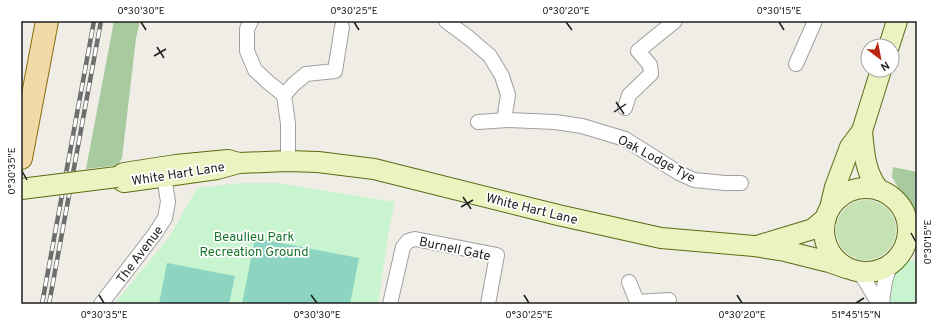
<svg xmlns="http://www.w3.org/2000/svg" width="938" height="325" font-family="Overpass,sans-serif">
	<rect width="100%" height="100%" fill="#efede6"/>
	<circle fill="#c5e3b2" cx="866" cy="230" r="30"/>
	<g fill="#a7ca9f">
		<polygon points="114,21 140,21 136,38 122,158 118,165 86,169"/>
		<polygon points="893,167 917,172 917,211 903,196 892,177"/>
	</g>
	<g fill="#c8f4d0">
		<polygon points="241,183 277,183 395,202 390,224 378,304 114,304 170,236 197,188"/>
		<polygon points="915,260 917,260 917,304 890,304 889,281 894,271 903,262"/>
	</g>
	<g fill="#8dd5c1">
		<polygon points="255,238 359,258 350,304 242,304"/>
		<polygon points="167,263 235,276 229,304 159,304"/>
	</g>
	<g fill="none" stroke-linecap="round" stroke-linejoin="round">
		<defs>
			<g id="street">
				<polyline points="251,21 247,29 247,51 255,70 268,82 284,95 288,124 288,161"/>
				<polyline points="446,21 469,38 490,56 502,76 508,95 505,114 507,120 555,122 582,126 625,139 679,173 694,180 725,183 741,183"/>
				<polyline points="796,64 815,21"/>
				<polyline points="284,95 294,84 306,74 335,71 342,27"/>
				<polyline points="625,108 629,95 651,74 650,65 638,51 675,21"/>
				<polyline points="478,122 507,120"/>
				<polyline points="859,272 866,282 879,304"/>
				<polyline points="629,282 638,304"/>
				<polyline points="637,302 669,300"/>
				<polyline points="101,304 154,235 165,218 168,202 164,176"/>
				<polyline points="390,304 403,247 408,241 415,239 497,255 488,304"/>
				<path d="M882 304C884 288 884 278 892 263"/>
			</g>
			<g id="secondary">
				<polyline points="889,46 897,21"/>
				<path d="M862 131C864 152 865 173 879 190"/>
				<polyline points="239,163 228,160 176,165 124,173 117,177 124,182 153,178 217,169 239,163 288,161 318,162 374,169 558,215 661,238 754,246 785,251 829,262 846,268"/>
				<circle cx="866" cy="230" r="42"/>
				<polyline points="830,208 835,187 850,147 862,131 881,70"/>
				<polyline points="760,245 813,229 826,218"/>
			</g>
			<polyline id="primary" points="21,158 47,21"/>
		</defs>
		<use href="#street" stroke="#a0a0a0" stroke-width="16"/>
		<use href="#secondary" stroke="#586b11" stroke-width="22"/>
		<use href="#primary" stroke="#8a6e10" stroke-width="24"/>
		<use href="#street" stroke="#fff" stroke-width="14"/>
		<use href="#secondary" stroke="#ebf3c0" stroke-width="20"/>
		<use href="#primary" stroke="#f2daa8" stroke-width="22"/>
		<defs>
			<g id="rail">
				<polyline points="42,304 94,21"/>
				<polyline points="49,304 101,21"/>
			</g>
		</defs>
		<use href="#rail" stroke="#6d6d6d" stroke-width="4.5"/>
		<use href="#rail" stroke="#fff" stroke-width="3" stroke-dasharray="9" stroke-linecap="butt"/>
		<defs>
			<polyline id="secondary-bridge" points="21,189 117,177"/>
		</defs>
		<use href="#secondary-bridge" stroke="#586b11" stroke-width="22" stroke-linecap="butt"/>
		<use href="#secondary-bridge" stroke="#ebf3c0" stroke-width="20"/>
	</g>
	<path fill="none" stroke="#1f1f1f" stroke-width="1.5" d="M141 22 146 30M354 22 359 30M566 22 572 30M779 22 784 30M157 47 164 58M154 56 166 49M616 102 624 114M614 112 626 104M22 171 27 180M463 197 471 209M461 207 473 200M911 233 916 242M99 295 104 303M311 295 317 303M524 295 529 303M737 295 742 303M856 303 864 298"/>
	<g text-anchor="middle" stroke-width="3.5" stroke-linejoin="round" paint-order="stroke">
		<g font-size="13" fill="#1f1f1f" stroke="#fff">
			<text transform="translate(657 158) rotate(28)" y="5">Oak Lodge Tye</text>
			<text transform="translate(178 173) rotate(-9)" y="5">White Hart Lane</text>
			<text transform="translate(532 208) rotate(14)" y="5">White Hart Lane</text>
			<text transform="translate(455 248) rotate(12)" y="5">Burnell Gate</text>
			<text transform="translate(139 254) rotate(-53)" y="5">The Avenue</text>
		</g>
		<g font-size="13" fill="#177329" stroke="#fff">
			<text x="254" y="241">Beaulieu Park<tspan x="254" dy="15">Recreation Ground</tspan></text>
		</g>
	</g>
	<rect width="938" height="325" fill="none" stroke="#ffffff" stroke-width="44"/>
	<g transform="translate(880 58) rotate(148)"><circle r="19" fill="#ffffff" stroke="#a5a5a5"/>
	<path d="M0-3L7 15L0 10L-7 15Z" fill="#b92615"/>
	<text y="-6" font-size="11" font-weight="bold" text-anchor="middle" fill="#1f1f1f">N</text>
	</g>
	<rect x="22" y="22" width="894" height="281" fill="none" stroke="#1f1f1f" stroke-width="1.5"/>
	<g font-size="10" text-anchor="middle" fill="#1f1f1f">
		<text x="141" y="14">0°30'30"E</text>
		<text x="354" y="14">0°30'25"E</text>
		<text x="566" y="14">0°30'20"E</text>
		<text x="779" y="14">0°30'15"E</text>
		<text transform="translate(11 171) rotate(-90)" y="4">0°30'35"E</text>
		<text transform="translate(927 242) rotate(-90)" y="4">0°30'15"E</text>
		<text x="104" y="318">0°30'35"E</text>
		<text x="317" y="318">0°30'30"E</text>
		<text x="529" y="318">0°30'25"E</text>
		<text x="742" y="318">0°30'20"E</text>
		<text x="856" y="318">51°45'15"N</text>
	</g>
</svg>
